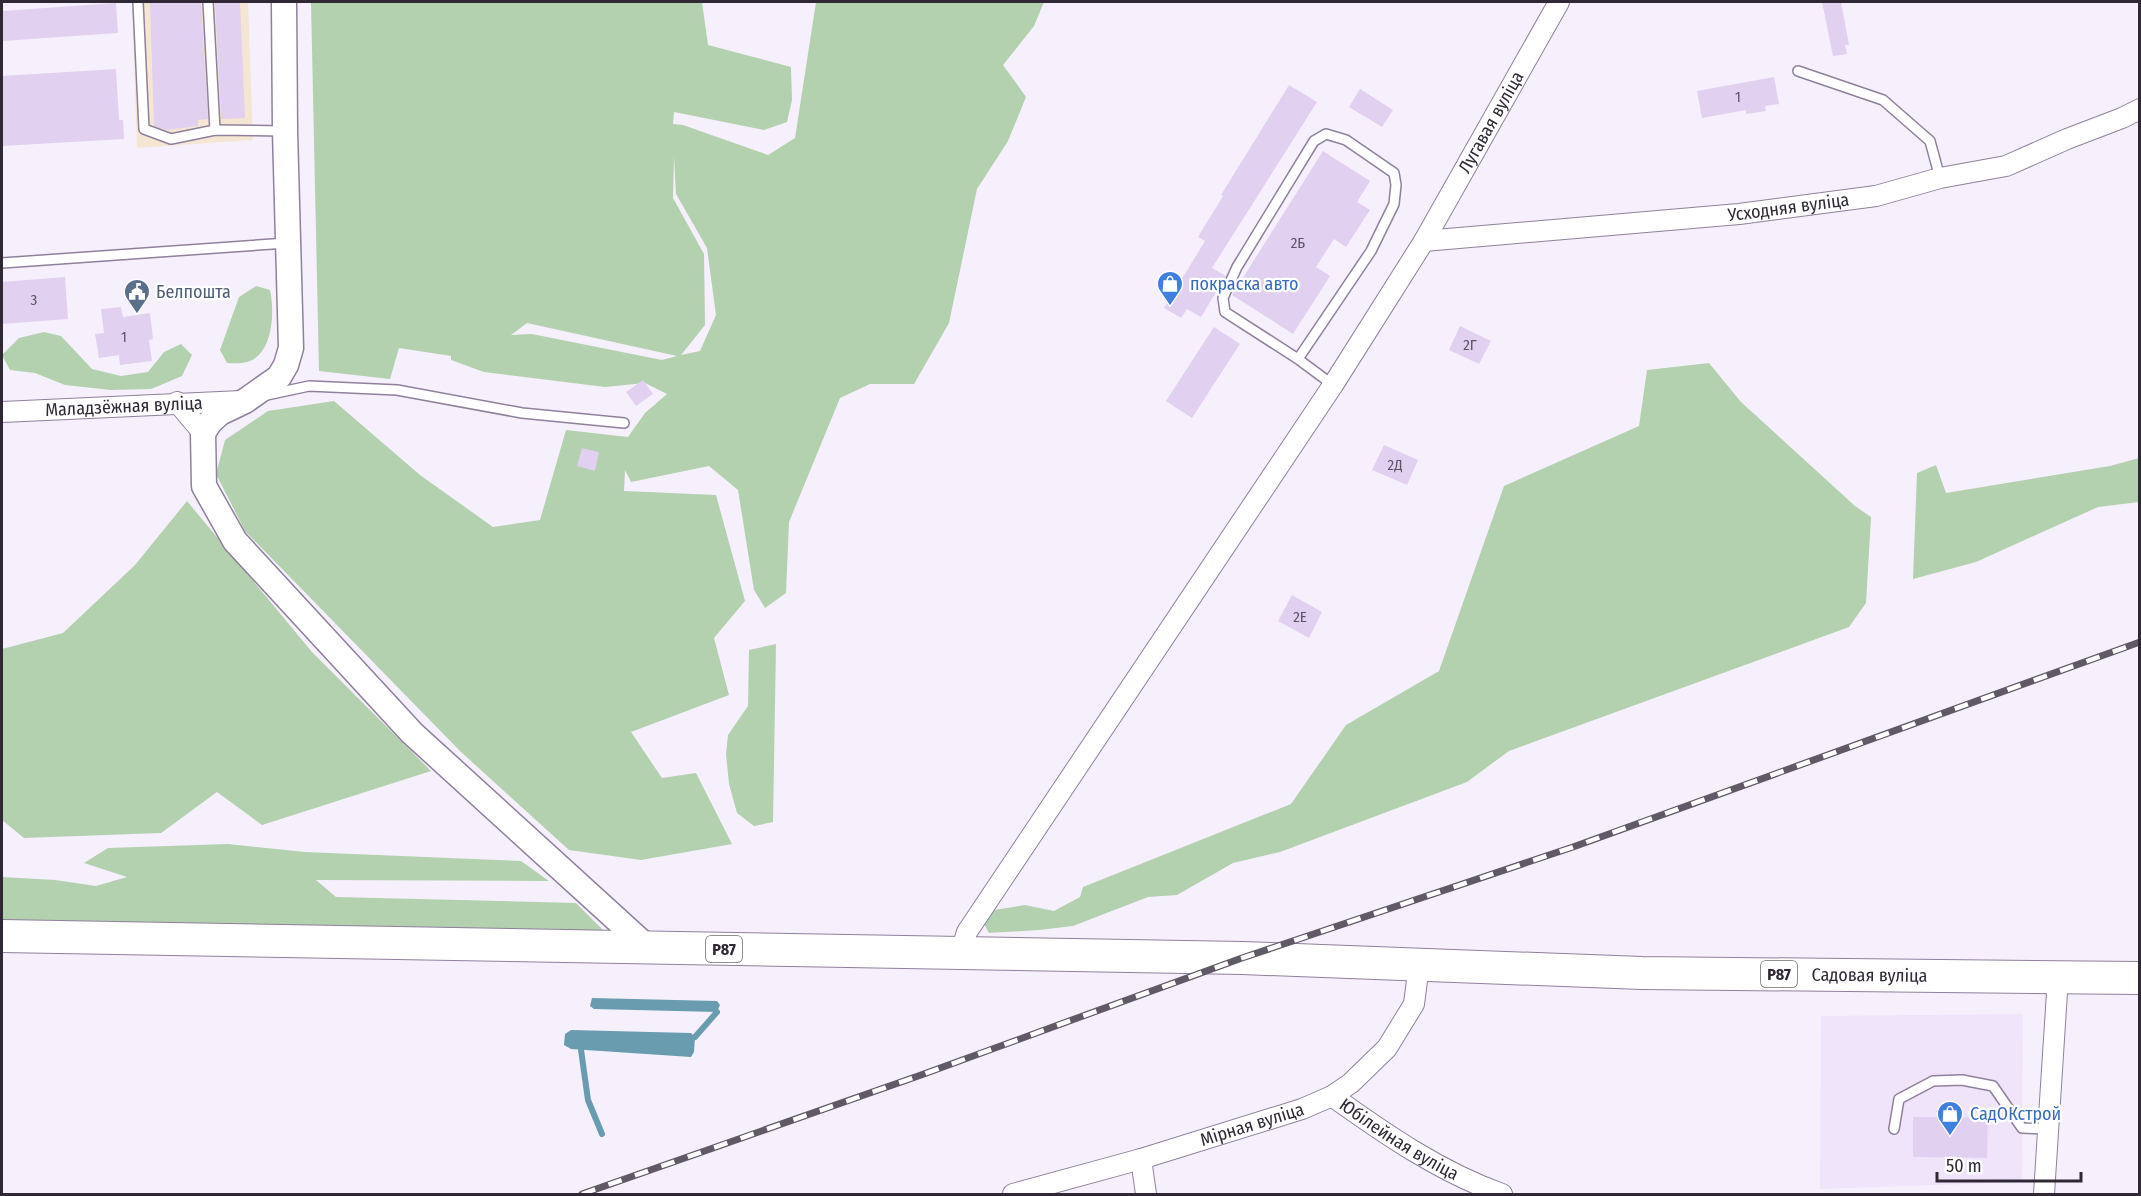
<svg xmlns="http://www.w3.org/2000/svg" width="2141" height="1196" font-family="'Fira Sans Condensed',sans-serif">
	<rect width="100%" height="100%" fill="#f6f0fc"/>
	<polygon fill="#f0e4fb" points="2023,1014 2022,1182 1820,1189 1821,1016"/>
	<polygon fill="#f5e6d3" points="132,2 248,2 253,140 137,148"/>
	<g fill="#b3d0af" fill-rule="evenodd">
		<path d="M311 2H702L708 45 791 67 792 100 787 122 764 130 674 112 673 124 683 125 768 155 795 138 816 2H1044L1034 26 1003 65 1026 97 1008 141 977 189 949 323 914 384H870L840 398 789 522 786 593 765 608 754 590 738 490 709 466 631 482 625 470 624 491 716 495 745 601 714 638 729 695 631 732 662 778 696 773 732 844 641 860 569 850 461 752 245 531 216 474 225 440 268 411 334 401 420 475 493 527 540 520 566 430 628 437 645 413 667 394 645 383 605 387 484 372 451 360V356L399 348 390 379 319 371ZM674 156 676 194 707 248 716 315 700 351 681 355 705 325 704 254 673 198ZM527 323 677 356 662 360 532 334 511 335Z"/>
		<path d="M256 286 270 290C275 312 273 355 247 362 241 364 233 363 227 363L220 350 239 297Z"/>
		<polygon points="44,332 61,336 92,369 121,376 148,372 164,352 181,344 192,355 182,376 151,389 111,390 65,385 35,373 10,370 2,355 19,338"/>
		<polygon points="1709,363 1741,402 1855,506 1871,517 1866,603 1849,627 1509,751 1467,782 1280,852 1233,863 1177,895 1148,897 1073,926 1039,930 989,933 983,922 994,910 1025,905 1054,911 1080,897 1083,887 1291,804 1346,725 1439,671 1504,486 1639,426 1647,370"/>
		<polygon points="2139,458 2139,502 2098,507 1976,562 1913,579 1917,473 1936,465 1946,493 2110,466"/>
		<polygon points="187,501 312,652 431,771 262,825 217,792 161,833 24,838 2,820 2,649 63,633 135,565"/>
		<polygon points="776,644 773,822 754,826 737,813 729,784 726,754 728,735 748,706 749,650"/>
		<polygon points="228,844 305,852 521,861 549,881 316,880 336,897 576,903 613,940 2,921 2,877 55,880 96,886 127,877 84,863 108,848"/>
	</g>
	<g fill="#699caf">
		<polygon points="592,998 717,1001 720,1005 717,1012 594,1009 590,1006"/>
		<polygon points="571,1030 691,1033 695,1037 694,1052 691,1057 571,1049 564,1045 565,1034"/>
	</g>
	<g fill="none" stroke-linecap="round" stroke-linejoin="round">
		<g stroke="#699caf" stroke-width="6">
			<polyline points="695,1037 717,1012"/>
			<polyline points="581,1050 588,1100 602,1134"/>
		</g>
	</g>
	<g fill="#e1d0ef">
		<polygon points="150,2 201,2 208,119 198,120 198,126 166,130 154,126"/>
		<polygon points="215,2 240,2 245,118 221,119"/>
		<polygon points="1822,2 1841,2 1849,45 1845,45 1847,54 1833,56"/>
		<polygon points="116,3 118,33 2,41 2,11"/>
		<polygon points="116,69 119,120 123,120 124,139 2,146 2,76"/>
		<polygon points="1774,77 1779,104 1765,106 1766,111 1746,114 1746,110 1702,118 1697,91"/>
		<polygon points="1289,85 1317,102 1212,268 1226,276 1201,317 1187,309 1181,318 1164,308 1205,241 1198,237 1223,196 1221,195"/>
		<polygon points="1360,89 1393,110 1382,127 1349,107"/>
		<polygon points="1323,151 1370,181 1357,202 1370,210 1346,247 1334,239 1316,267 1330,276 1293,334 1232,295"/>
		<polygon points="65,277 68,319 2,324 2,282"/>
		<polygon points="121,307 123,317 150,313 153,339 149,340 152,361 120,365 119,355 99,358 95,334 104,333 101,309"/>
		<polygon points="1460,326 1491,341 1479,364 1449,350"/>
		<polygon points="1214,327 1240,344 1192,418 1166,401"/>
		<polygon points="643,380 653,394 636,406 626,392"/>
		<polygon points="1384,445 1418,460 1407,485 1372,470"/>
		<polygon points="582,448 599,452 595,471 577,466"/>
		<polygon points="1292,595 1322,612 1309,638 1278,621"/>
		<polygon points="1940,1111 1956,1112 1956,1117 1988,1118 1987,1158 1913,1157 1913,1117 1940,1117"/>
	</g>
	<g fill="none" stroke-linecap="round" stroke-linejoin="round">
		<defs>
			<g id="service">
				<polyline points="138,2 144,129 171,139 215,130 283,131"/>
				<polyline points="208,2 215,130"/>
				<polyline points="1798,71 1883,100 1930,141 1940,178"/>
				<polyline points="2,263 287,243"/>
				<polyline points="1298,359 1371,251 1394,204 1396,185 1394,173 1346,140 1326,134 1314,141 1237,267 1223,298 1225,312 1298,359 1333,385"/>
				<polyline points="267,395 309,386 397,390 522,413 624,423"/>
				<polyline points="1894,1129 1899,1099 1933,1081 1962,1080 1993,1086 2022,1128 2048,1129"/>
			</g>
			<g id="minor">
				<path id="s1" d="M1424 241 1739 214 1876 196 1940 178 2006 166 2067 139 2122 118 2140 109"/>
				<polyline points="177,402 203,433"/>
				<path id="s2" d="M2 412 242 401"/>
				<path id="s3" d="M960 954 967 932 1333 385 1424 241 1559 2"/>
				<path id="s4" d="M1332 1096C1385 1134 1440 1172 1502 1194"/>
				<polyline points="1141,1159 1146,1194"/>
				<path id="s5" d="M1013 1194 1141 1159 1302 1109 1332 1096 1351 1083 1387 1048 1414 1004 1419 965"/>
				<polyline points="2044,1194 2058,977"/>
			</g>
			<polyline id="tertiary" points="284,2 285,131 291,348 286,365 279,377 245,401 220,413 210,422 203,433 204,486 235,541 412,733 647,947"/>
			<g id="primary">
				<path id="s6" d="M2 936 1242 958 1642 973 2140 978"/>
			</g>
		</defs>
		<use href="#service" stroke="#8f809c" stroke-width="12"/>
		<use href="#minor" stroke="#8f809c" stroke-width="22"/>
		<use href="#tertiary" stroke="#8f809c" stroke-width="27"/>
		<use href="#primary" stroke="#8f809c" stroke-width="34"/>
		<use href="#service" stroke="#fff" stroke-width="9"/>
		<use href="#minor" stroke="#fff" stroke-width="20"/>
		<use href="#tertiary" stroke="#fff" stroke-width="24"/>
		<use href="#primary" stroke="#fff" stroke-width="32"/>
		<defs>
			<polyline id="rail" points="582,1194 921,1075 1242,958 1573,847 2140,642"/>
		</defs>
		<use href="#rail" stroke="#615a66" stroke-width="7"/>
		<use href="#rail" stroke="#fff" stroke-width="4.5" stroke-dasharray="14" stroke-linecap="butt"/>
	</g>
	<defs>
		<symbol id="shop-pin" viewBox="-11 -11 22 30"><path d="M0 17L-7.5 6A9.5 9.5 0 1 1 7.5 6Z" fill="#3f7fe0" stroke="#fff"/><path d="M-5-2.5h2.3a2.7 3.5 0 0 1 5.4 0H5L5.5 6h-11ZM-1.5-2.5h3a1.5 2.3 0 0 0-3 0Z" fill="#fff"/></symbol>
		<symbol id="civic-pin" viewBox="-11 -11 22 30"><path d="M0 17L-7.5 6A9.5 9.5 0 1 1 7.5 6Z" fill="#5c6f8a" stroke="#fff"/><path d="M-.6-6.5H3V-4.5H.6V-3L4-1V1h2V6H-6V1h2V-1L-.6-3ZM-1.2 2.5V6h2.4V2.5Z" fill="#fff"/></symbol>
	</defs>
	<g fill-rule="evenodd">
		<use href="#shop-pin" x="1155" y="269" width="30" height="40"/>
		<use href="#civic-pin" x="122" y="277" width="30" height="40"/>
		<use href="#shop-pin" x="1935" y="1099" width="30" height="40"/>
	</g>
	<g text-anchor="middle" stroke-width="4.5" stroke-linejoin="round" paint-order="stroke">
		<g font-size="15" fill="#5c5364">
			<text x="1738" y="102">1</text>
			<text x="1298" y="248">2Б</text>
			<text x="34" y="305">3</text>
			<text x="124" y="342">1</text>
			<text x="1470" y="350">2Г</text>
			<text x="1395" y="470">2Д</text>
			<text x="1300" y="622">2Е</text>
		</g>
		<g fill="#fff" stroke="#6e6972" stroke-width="1.5">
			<rect x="706" y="936" width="36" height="26" rx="4.5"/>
			<rect x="1761" y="961" width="36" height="26" rx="4.5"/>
		</g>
		<g font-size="16" font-weight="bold" fill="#302935">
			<text x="724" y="955">Р87</text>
			<text x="1779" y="980">Р87</text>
		</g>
		<g font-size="18" fill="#302935" stroke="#fff">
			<text dy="6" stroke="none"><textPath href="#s3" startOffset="988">Лугавая вуліца</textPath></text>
			<text dy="6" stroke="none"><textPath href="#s1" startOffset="366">Усходняя вуліца</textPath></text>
			<text dy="6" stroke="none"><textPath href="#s2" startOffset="122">Маладзёжная вуліца</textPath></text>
			<text dy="6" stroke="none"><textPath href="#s6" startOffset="1868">Садовая вуліца</textPath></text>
			<text dy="6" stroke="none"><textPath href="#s5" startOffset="249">Мірная вуліца</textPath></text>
			<text dy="6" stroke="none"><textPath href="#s4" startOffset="80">Юбілейная вуліца</textPath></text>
		</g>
		<g font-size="18" fill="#366cbe" stroke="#fff" text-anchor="start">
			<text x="1190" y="290">покраска авто</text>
			<text x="1970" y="1120">СадОКстрой</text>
		</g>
		<g font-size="18" fill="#4e5e75" stroke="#fff" text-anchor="start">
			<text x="156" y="298">Белпошта</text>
		</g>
	</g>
	<rect width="2141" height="1196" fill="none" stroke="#302935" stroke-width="6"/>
	<path d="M1937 1172v9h144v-9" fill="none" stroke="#302935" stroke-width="3"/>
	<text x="1946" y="1172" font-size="18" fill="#302935" stroke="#ffffff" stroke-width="4.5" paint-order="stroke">50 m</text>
</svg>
